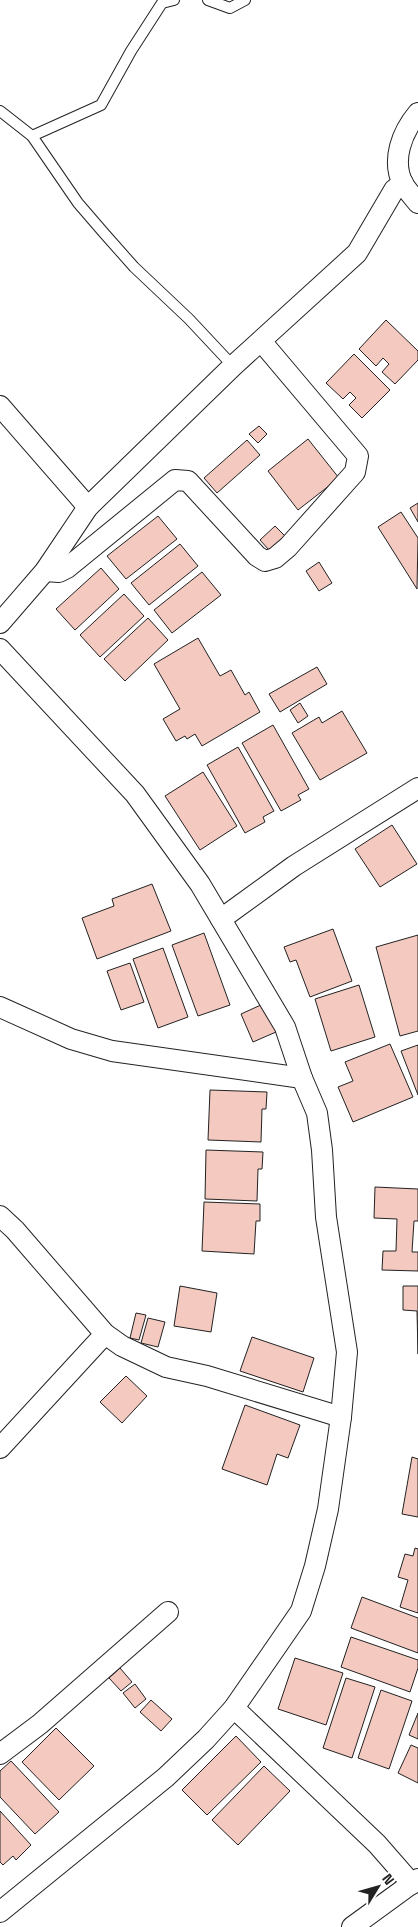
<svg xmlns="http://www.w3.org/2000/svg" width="418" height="1927" font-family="'Space Grotesk',sans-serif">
	<rect width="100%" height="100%" fill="#fff"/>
	<g fill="#f3c9c0" stroke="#222">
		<polygon points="386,320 418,351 418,360 395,384 382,372 389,364 383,358 376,366 359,349"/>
		<polygon points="354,354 390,390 362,418 349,405 356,398 350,392 343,399 326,383"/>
		<polygon points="259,426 267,434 258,443 249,434"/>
		<polygon points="308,439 339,478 298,510 268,471"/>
		<polygon points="247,440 260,455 217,493 204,478"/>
		<polygon points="418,503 418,522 410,508"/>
		<polygon points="401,512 418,538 417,589 378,527"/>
		<polygon points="158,516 177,539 126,579 107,556"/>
		<polygon points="275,526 285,536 269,550 260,540"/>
		<polygon points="180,544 198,566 149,605 131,583"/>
		<polygon points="319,562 332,583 319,591 306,571"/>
		<polygon points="101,568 119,589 75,630 56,609"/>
		<polygon points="202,572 221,595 172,633 154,610"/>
		<polygon points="124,594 144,616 100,657 80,635"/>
		<polygon points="148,618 168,640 125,681 104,659"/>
		<polygon points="198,638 220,676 231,670 245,695 249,692 260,712 202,746 195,734 187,739 185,736 176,741 163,719 180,709 154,664"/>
		<polygon points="317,667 327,684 280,712 269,694"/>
		<polygon points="300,703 308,716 298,723 290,710"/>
		<polygon points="342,711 367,753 320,780 292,733 319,717 322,723"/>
		<polygon points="273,725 309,789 298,795 301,800 281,811 242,743"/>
		<polygon points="238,747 274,811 263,817 265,822 245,833 207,765"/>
		<polygon points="203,772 237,826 200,850 165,796"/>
		<polygon points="392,825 417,864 380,887 355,849"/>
		<polygon points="152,884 171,931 97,959 82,918 114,906 112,899"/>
		<polygon points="333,929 352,981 310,997 296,960 290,962 284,947"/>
		<polygon points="204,933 230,1005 198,1016 172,945"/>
		<polygon points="418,935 418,1031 400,1036 376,947"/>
		<polygon points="163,948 188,1017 158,1028 133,959"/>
		<polygon points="130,963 144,1002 121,1010 107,971"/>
		<polygon points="359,985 375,1037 331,1051 315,999"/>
		<polygon points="263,1004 276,1032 253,1042 241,1014"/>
		<polygon points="390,1044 413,1097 353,1122 338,1087 353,1081 345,1062"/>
		<polygon points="418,1045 418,1095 401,1051"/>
		<polygon points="210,1090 267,1092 266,1109 262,1109 261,1142 208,1140"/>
		<polygon points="206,1150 263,1152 262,1169 258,1169 257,1201 205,1199"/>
		<polygon points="375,1187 418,1189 418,1221 414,1221 412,1252 418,1252 418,1271 382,1270 383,1251 396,1251 397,1219 374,1218"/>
		<polygon points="204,1202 260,1204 260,1221 256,1221 254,1254 202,1251"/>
		<polygon points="180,1286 217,1293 211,1332 174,1326"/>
		<polygon points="403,1286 418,1286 418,1354 417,1311 403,1310"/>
		<polygon points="136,1313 146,1315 139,1340 130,1338"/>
		<polygon points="148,1318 165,1322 158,1347 141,1343"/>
		<polygon points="252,1337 314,1358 303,1392 240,1371"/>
		<polygon points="126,1376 147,1396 122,1423 100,1402"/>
		<polygon points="245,1405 300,1425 288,1458 277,1454 267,1485 222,1469"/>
		<polygon points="412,1457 418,1459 418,1517 402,1514"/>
		<polygon points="415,1548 418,1549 418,1613 400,1607 408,1580 398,1577 405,1554 413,1556"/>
		<polygon points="362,1597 418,1618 418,1653 351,1628"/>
		<polygon points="351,1637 418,1660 418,1668 410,1692 341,1667"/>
		<polygon points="295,1658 343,1673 326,1725 278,1709"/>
		<polygon points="120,1668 132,1682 121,1691 109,1678"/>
		<polygon points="346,1678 375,1687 352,1758 323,1748"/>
		<polygon points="135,1684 146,1699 135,1708 123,1693"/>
		<polygon points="381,1690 412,1701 389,1769 358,1758"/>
		<polygon points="151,1700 172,1719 161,1731 140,1712"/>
		<polygon points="418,1713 418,1739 409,1735"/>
		<polygon points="56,1728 94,1766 59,1800 22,1762"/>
		<polygon points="236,1736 261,1762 207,1815 182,1790"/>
		<polygon points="411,1745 418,1748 418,1783 398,1773"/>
		<polygon points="11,1761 59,1812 35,1834 0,1797 0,1771"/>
		<polygon points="264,1766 290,1791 238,1845 212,1820"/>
		<polygon points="0,1811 31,1845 16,1860 13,1856 3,1865 0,1862"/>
	</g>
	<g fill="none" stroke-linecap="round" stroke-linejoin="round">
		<defs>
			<g id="lane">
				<polyline points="208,0 230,8 245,0"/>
				<polyline points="0,111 32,136 78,203 103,232 134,267 189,319 233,366"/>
				<polyline points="32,136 101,105 131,51 162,3 174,0"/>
			</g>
			<g id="street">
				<path d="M418 113C402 132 391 160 403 184 407 190 413 197 418 203"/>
				<polyline points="0,406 88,507"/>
				<polyline points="45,571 59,572 67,568 175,480 188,481 257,556 265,561 275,558 288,547 355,472 358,456 261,341"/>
				<polyline points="0,623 45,571 88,507 233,366 357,253 394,190 403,183"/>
				<polyline points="0,649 135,794 200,884 285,1027 302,1078 317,1113 322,1150 326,1217 347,1352 341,1417 328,1509 315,1566 301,1611 234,1708 206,1739 166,1777 0,1912"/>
				<polyline points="221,919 294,866 418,788"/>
				<polyline points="0,1007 71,1039 112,1051 302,1078"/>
				<polyline points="0,1216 15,1230 105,1334 122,1346 166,1367 207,1376 341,1417"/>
				<polyline points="0,1448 105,1334"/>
				<polyline points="234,1708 377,1844 412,1884"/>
				<polyline points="0,1754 40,1724 168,1612"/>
				<polyline points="352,1927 418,1879"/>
			</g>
		</defs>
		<use href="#lane" stroke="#222" stroke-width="12"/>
		<use href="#street" stroke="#222" stroke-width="22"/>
		<use href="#lane" stroke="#fff" stroke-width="10"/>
		<use href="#street" stroke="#fff" stroke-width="20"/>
	</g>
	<g transform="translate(378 1887) rotate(53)" stroke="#ffffff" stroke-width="4" paint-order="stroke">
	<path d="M0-4L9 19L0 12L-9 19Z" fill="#222222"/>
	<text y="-8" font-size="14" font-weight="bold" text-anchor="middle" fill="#222222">N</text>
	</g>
</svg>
